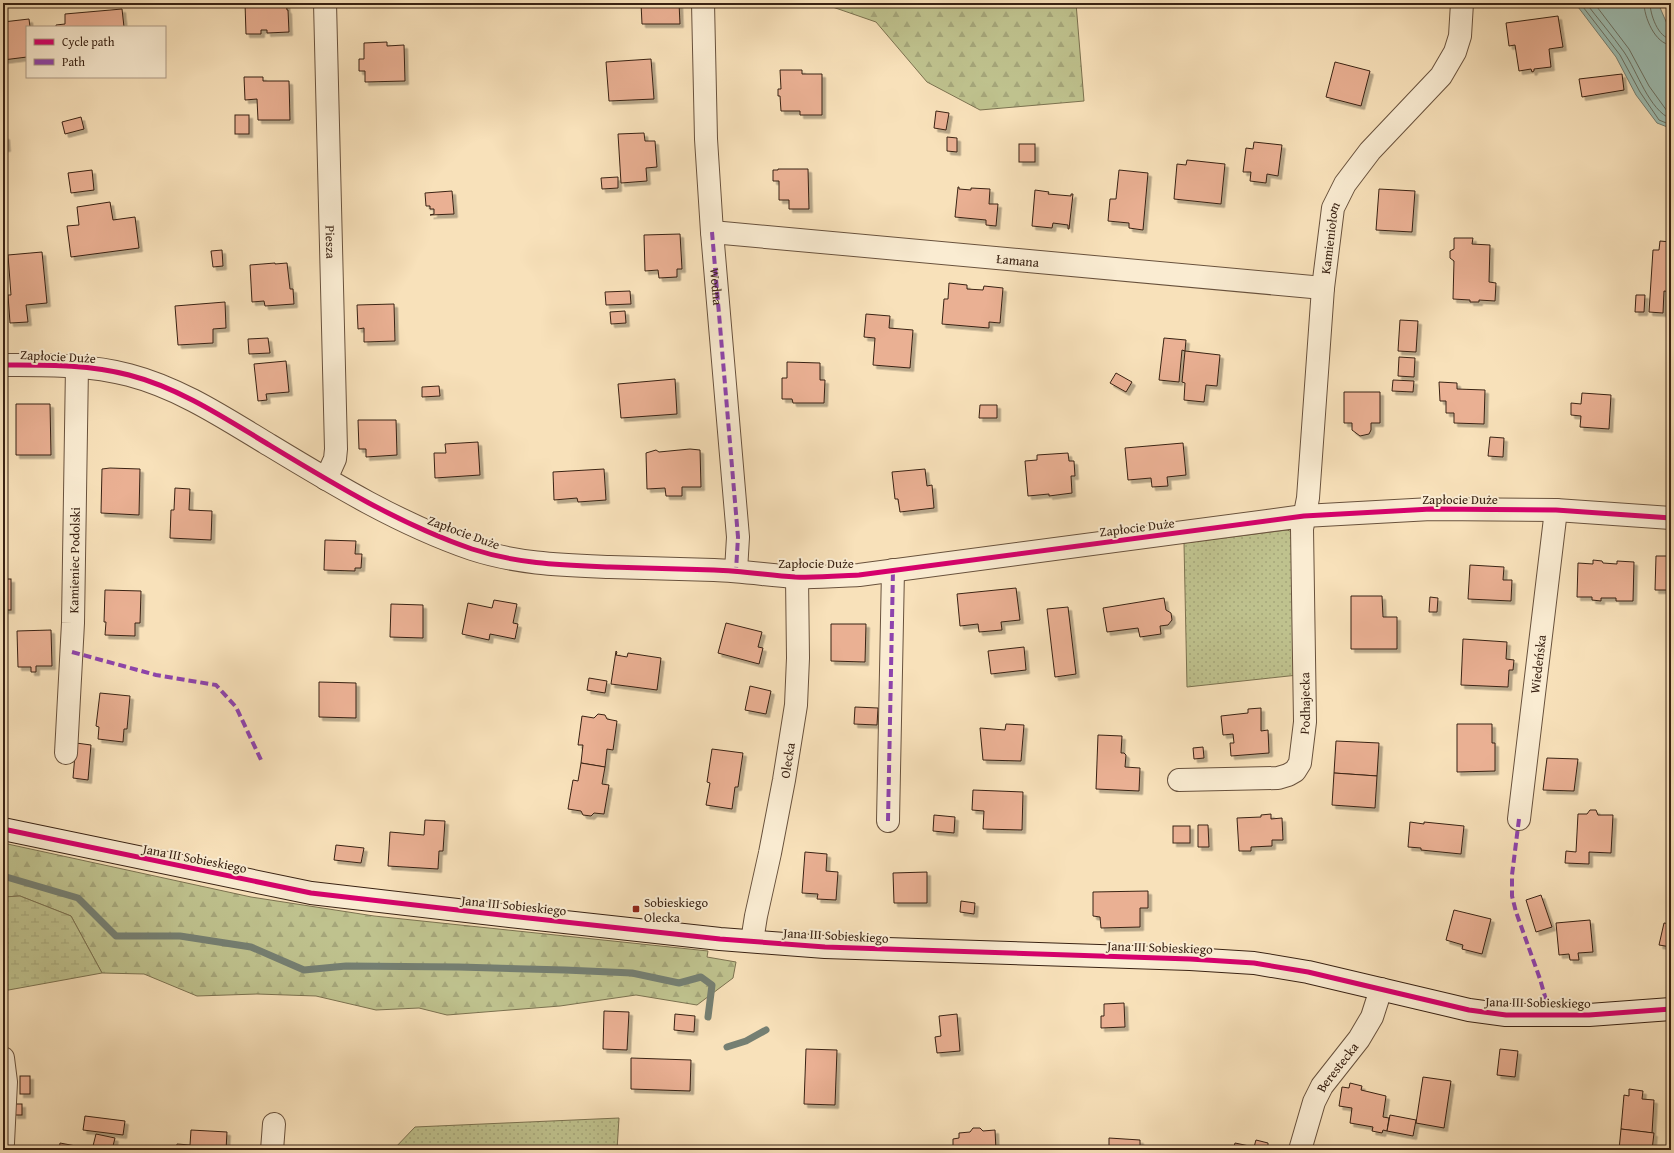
<svg xmlns="http://www.w3.org/2000/svg" width="1674" height="1153" font-family="'Gentium Book Plus',serif">
	<defs>
		<pattern id="grass-dots" width="8" height="8" patternUnits="userSpaceOnUse"><rect width="8" height="8" fill="#bfc28e"/><path d="M2 2h.1M6 6h.1" fill="none" stroke="#a5a67a" stroke-width="1.8" stroke-linecap="round"/></pattern>
		<pattern id="forest-firs" width="22" height="20" patternUnits="userSpaceOnUse"><rect width="22" height="20" fill="#bfc28e"/><path d="M5 1l3.5 6h-7zM16 11l3.5 6h-7z" fill="#a5a67a"/></pattern>
		<pattern id="wetland-marsh" width="20" height="14" patternUnits="userSpaceOnUse"><rect width="20" height="14" fill="#bfc28e"/><path d="M1 5h8M5 5V1M11 12h8M15 12V8" fill="none" stroke="#a5a67a"/></pattern>
		<filter id="shadow"><feDropShadow dx="3.5" dy="3.5" stdDeviation="0" flood-color="#0004"/></filter>
	</defs>
	<rect width="100%" height="100%" fill="#f8e1ba"/>
	<filter id="stains"><feTurbulence type="fractalNoise" baseFrequency=".005" numOctaves="4"/><feColorMatrix values="0 0 0 0 .2 0 0 0 0 .09 0 0 0 0 .02 0 0 0 .5 -.17"/></filter>
	<radialGradient id="worn" r=".72"><stop offset=".6" stop-color="#630" stop-opacity="0"/><stop offset="1" stop-color="#630" stop-opacity=".3"/></radialGradient>
	<g fill="url(#grass-dots)" stroke="#7c7250">
		<polygon points="1287,530 1293,532 1298,675 1187,687 1184,543"/>
		<polygon points="619,1118 617,1150 393,1150 415,1127"/>
	</g>
	<g fill="url(#forest-firs)" stroke="#7c7250">
		<polygon points="707,3 807,3 707,8"/>
		<polygon points="821,3 1076,3 1084,101 980,110 927,82 876,22"/>
		<polygon points="3,843 251,897 374,916 708,951 707,957 736,962 733,978 697,1005 636,995 560,1006 447,1015 419,1008 376,1010 316,996 257,994 197,996 144,974 102,973 71,916 20,896 3,897"/>
	</g>
	<polygon fill="url(#wetland-marsh)" stroke="#7c7250" points="20,896 71,916 102,973 3,991 3,897"/>
	<polygon fill="#9dbdb2" stroke="#757f72" points="1575,3 1658,3 1671,33 1671,125 1670,128 1657,123 1636,95 1616,57"/>
	<g fill="none" stroke-linecap="round" stroke-linejoin="round">
		<g stroke="#6b7062" stroke-width="1">
			<polyline points="1580,3 1620,55 1640,92 1659,120 1671,125"/>
			<path d="M1586 3C1598 19 1612 35 1624 52 1637 71 1649 110 1671 119"/>
			<polyline points="1594,3 1629,49 1649,86 1667,111 1671,113"/>
			<path d="M1644 3C1644 17 1655 44 1671 45"/>
			<path d="M1650 3C1650 14 1658 38 1671 39"/>
		</g>
		<g stroke="#757f72" stroke-width="7">
			<polyline points="3,876 78,898 116,936 180,936 251,947 304,970 346,966 459,967 565,970 632,973 679,983 701,977 712,985 708,1017"/>
			<polyline points="727,1047 746,1041 766,1030"/>
		</g>
	</g>
	<g fill="#eab093" stroke="#392213" filter="url(#shadow)">
		<polygon points="245,3 286,3 287,10 288,10 289,32 267,33 267,30 261,30 261,34 246,34"/>
		<polygon points="641,3 679,3 680,24 642,24"/>
		<polygon points="122,9 124,27 56,27 56,25 65,24 65,14"/>
		<polygon points="1558,16 1563,47 1549,49 1551,67 1534,69 1534,71 1532,72 1531,69 1519,71 1515,45 1509,46 1506,23"/>
		<polygon points="29,19 30,27 27,27 27,57 3,60 3,22"/>
		<polygon points="387,42 387,46 404,45 405,81 365,82 365,71 359,71 359,59 364,59 364,43"/>
		<polygon points="651,59 654,99 609,101 606,62"/>
		<polygon points="1335,62 1370,71 1361,106 1326,97"/>
		<polygon points="780,70 802,70 802,74 822,74 822,115 800,115 800,111 781,111 780,96 778,96 778,89 781,89"/>
		<polygon points="1622,74 1624,90 1582,97 1579,79"/>
		<polygon points="244,77 263,77 263,81 289,81 290,120 258,120 257,99 245,100"/>
		<polygon points="936,111 949,113 946,130 934,128"/>
		<rect x="235" y="115" width="14" height="19"/>
		<polygon points="81,117 84,129 65,134 62,122"/>
		<polygon points="644,133 645,141 655,141 657,167 646,168 647,181 621,183 618,134"/>
		<polygon points="3,136 6,136 7,148 3,148"/>
		<polygon points="947,137 957,138 957,152 947,151"/>
		<polygon points="1254,142 1282,145 1278,176 1267,174 1266,183 1250,181 1251,172 1243,172 1246,148 1253,149"/>
		<rect x="1019" y="144" width="16" height="18"/>
		<polygon points="1187,160 1225,164 1221,204 1174,199 1177,164 1186,165"/>
		<polygon points="778,169 808,169 809,209 789,209 789,200 779,200 779,181 773,181 773,170 778,170"/>
		<polygon points="92,170 94,190 71,193 68,173"/>
		<polygon points="1119,170 1148,173 1143,230 1129,228 1129,223 1108,221 1110,199 1116,199"/>
		<polygon points="618,177 618,188 602,189 601,178"/>
		<polygon points="958,187 959,187 959,189 971,190 971,188 990,189 989,204 998,204 996,226 986,225 986,220 955,217"/>
		<polygon points="1379,189 1415,191 1412,232 1376,230"/>
		<polygon points="1035,190 1049,192 1048,194 1071,196 1071,194 1073,194 1069,229 1068,229 1068,225 1053,223 1052,228 1032,226"/>
		<polygon points="452,191 454,214 430,215 434,214 434,209 430,209 430,206 426,206 425,193"/>
		<polygon points="110,202 113,220 135,217 139,248 71,257 67,226 79,225 77,207"/>
		<polygon points="680,234 682,269 677,269 677,277 659,278 658,270 645,271 644,235"/>
		<polygon points="1454,238 1473,238 1472,244 1490,245 1489,282 1496,283 1495,301 1479,300 1479,302 1470,302 1470,300 1453,299 1454,261 1450,258 1450,251 1454,249"/>
		<polygon points="1660,241 1671,242 1671,292 1664,291 1663,313 1649,312 1653,250 1659,250"/>
		<polygon points="222,250 223,266 213,267 211,251"/>
		<polygon points="42,252 47,303 26,305 28,322 10,323 8,295 11,295 8,255"/>
		<polygon points="275,263 275,264 287,263 290,289 293,289 294,304 265,306 264,301 252,302 250,265"/>
		<polygon points="949,283 967,285 967,289 983,290 984,286 1003,288 1000,323 989,322 989,328 942,324 944,299 948,299"/>
		<polygon points="630,291 631,304 606,305 605,292"/>
		<polygon points="1636,295 1645,295 1644,312 1635,312"/>
		<polygon points="225,302 226,328 213,329 213,343 178,345 175,306"/>
		<polygon points="394,304 395,341 364,342 364,328 358,329 357,305"/>
		<polygon points="625,311 626,323 611,324 610,312"/>
		<polygon points="866,314 890,316 889,328 913,330 910,368 873,365 875,338 864,337"/>
		<polygon points="1400,320 1418,321 1416,352 1398,351"/>
		<polygon points="268,338 270,353 249,354 248,339"/>
		<polygon points="1164,338 1186,340 1185,351 1182,350 1179,382 1159,380"/>
		<polygon points="1185,351 1220,355 1217,386 1206,385 1204,402 1184,400 1185,383 1182,382"/>
		<polygon points="1399,357 1415,358 1414,377 1398,376"/>
		<polygon points="286,361 289,392 266,394 267,400 258,401 254,364"/>
		<polygon points="787,362 820,363 820,380 825,380 824,403 793,403 792,399 782,399 782,378 787,378"/>
		<polygon points="1116,373 1132,382 1126,392 1110,383"/>
		<polygon points="675,379 677,414 621,418 618,384"/>
		<polygon points="1393,380 1414,381 1413,392 1392,391"/>
		<polygon points="1439,382 1457,383 1457,389 1485,390 1484,424 1454,423 1454,413 1446,413 1446,401 1440,401"/>
		<polygon points="439,386 440,396 422,397 422,387"/>
		<polygon points="1344,392 1380,392 1380,423 1371,423 1371,430 1369,434 1360,436 1352,430 1352,423 1344,423"/>
		<polygon points="1582,393 1611,395 1609,429 1580,427 1581,416 1571,415 1571,403 1581,404"/>
		<polygon points="16,404 50,404 51,455 16,455"/>
		<polygon points="980,405 997,405 997,418 979,418"/>
		<polygon points="358,420 396,420 397,455 366,457 366,449 359,449"/>
		<polygon points="1490,437 1504,438 1503,457 1488,456"/>
		<polygon points="478,442 480,475 435,478 434,453 446,453 445,444"/>
		<polygon points="1183,443 1186,475 1167,477 1168,486 1152,487 1151,478 1128,480 1125,448"/>
		<polygon points="690,449 700,450 701,487 682,487 682,496 666,496 665,488 647,489 646,453 656,450 659,452"/>
		<polygon points="1068,453 1069,461 1074,461 1075,476 1071,476 1072,493 1049,496 1049,494 1028,496 1025,461 1037,460 1037,455"/>
		<polygon points="110,468 140,469 139,515 101,513 102,469"/>
		<polygon points="604,469 606,500 578,502 577,498 554,500 553,472"/>
		<polygon points="925,469 927,486 932,485 934,508 900,512 898,499 895,499 892,472"/>
		<polygon points="175,488 190,489 189,510 212,511 211,540 170,538 171,510 174,510"/>
		<polygon points="325,540 356,541 355,554 362,554 361,568 355,568 355,571 324,570"/>
		<polygon points="1656,556 1671,556 1671,590 1655,590"/>
		<polygon points="1593,560 1602,561 1603,563 1617,564 1617,561 1634,562 1633,601 1616,601 1616,598 1601,598 1601,601 1592,600 1592,597 1577,597 1578,563 1593,564"/>
		<polygon points="1470,565 1504,567 1503,580 1512,580 1511,601 1468,599"/>
		<rect x="3" y="579" width="8" height="31"/>
		<polygon points="1016,588 1020,620 1001,622 1002,630 979,632 978,624 960,626 957,594"/>
		<polygon points="105,590 141,591 140,623 135,623 135,636 105,635 106,622 104,622"/>
		<polygon points="1351,596 1382,596 1383,617 1397,617 1397,649 1351,649"/>
		<polygon points="1430,597 1438,598 1437,612 1429,612"/>
		<polygon points="1164,598 1166,610 1171,613 1172,620 1168,625 1160,626 1161,634 1140,637 1138,628 1107,632 1103,608"/>
		<polygon points="494,600 517,604 513,623 518,624 515,639 490,634 489,640 462,634 468,603 492,608"/>
		<polygon points="391,604 423,605 423,638 390,637"/>
		<polygon points="1068,607 1076,674 1055,677 1047,609"/>
		<polygon points="726,623 762,632 758,647 763,648 759,664 718,653"/>
		<polygon points="831,624 866,624 865,662 831,661"/>
		<polygon points="51,630 52,666 36,666 36,672 31,672 31,667 18,667 17,631"/>
		<polygon points="1463,639 1507,642 1506,659 1514,660 1513,670 1509,670 1508,687 1461,685"/>
		<polygon points="1024,647 1026,670 991,674 988,651"/>
		<polygon points="616,651 617,652 616,655 627,657 628,653 661,658 657,690 611,684"/>
		<polygon points="589,678 607,681 605,693 587,690"/>
		<polygon points="319,682 356,683 356,718 319,717"/>
		<polygon points="750,686 771,691 766,714 745,710"/>
		<polygon points="100,693 130,696 127,729 124,729 123,742 98,739 99,727 96,726"/>
		<polygon points="855,707 878,708 877,725 854,724"/>
		<polygon points="1261,708 1261,731 1268,730 1269,753 1231,756 1230,743 1234,743 1233,734 1223,735 1221,716 1248,713 1248,709"/>
		<polygon points="598,714 605,715 607,719 617,721 613,750 607,749 605,767 581,763 583,745 578,745 582,716 594,718"/>
		<polygon points="1006,724 1024,725 1021,761 983,760 980,728 1005,730"/>
		<polygon points="1457,724 1492,724 1492,743 1495,743 1495,771 1457,772"/>
		<polygon points="1098,735 1122,736 1121,753 1124,753 1126,755 1125,767 1140,768 1139,791 1096,789"/>
		<polygon points="1336,741 1379,743 1377,776 1334,773"/>
		<polygon points="76,743 91,745 88,780 73,778"/>
		<polygon points="1203,747 1204,758 1194,759 1193,748"/>
		<polygon points="712,749 743,753 738,787 735,787 732,809 706,805 710,783 707,782"/>
		<polygon points="1547,758 1578,759 1574,791 1543,790"/>
		<polygon points="581,763 605,767 602,784 609,785 604,814 594,813 591,816 583,815 581,811 568,809 573,780 578,781"/>
		<polygon points="1334,773 1377,776 1375,808 1332,805"/>
		<polygon points="973,790 1023,792 1022,830 983,829 984,811 972,810"/>
		<polygon points="1590,810 1596,810 1598,815 1613,815 1611,853 1589,852 1589,864 1565,863 1566,851 1576,852 1578,814 1587,814"/>
		<polygon points="1271,814 1271,819 1282,818 1283,840 1272,840 1272,846 1251,847 1251,851 1239,851 1237,818 1261,817 1261,815"/>
		<polygon points="934,815 955,817 954,833 933,831"/>
		<polygon points="425,820 445,821 443,851 439,851 438,869 388,866 390,832 424,835"/>
		<polygon points="1410,822 1424,824 1424,822 1464,826 1461,854 1421,850 1421,848 1408,847"/>
		<polygon points="1198,825 1208,825 1209,847 1198,847"/>
		<rect x="1173" y="826" width="17" height="17"/>
		<polygon points="336,845 364,848 361,863 334,860"/>
		<polygon points="805,852 827,854 826,871 838,872 836,900 817,899 818,894 802,893"/>
		<polygon points="927,872 927,903 894,903 893,873"/>
		<polygon points="1148,891 1148,908 1140,908 1140,927 1101,928 1100,917 1093,916 1093,892"/>
		<polygon points="1541,895 1552,927 1536,932 1526,900"/>
		<polygon points="961,901 975,903 974,914 960,912"/>
		<polygon points="1454,910 1491,919 1482,954 1462,949 1463,945 1446,940"/>
		<polygon points="1590,920 1593,952 1578,953 1579,960 1570,960 1569,954 1559,955 1556,923"/>
		<polygon points="1664,923 1671,924 1671,947 1659,945"/>
		<polygon points="1124,1003 1125,1027 1101,1028 1101,1016 1104,1016 1104,1004"/>
		<polygon points="604,1011 629,1012 627,1050 603,1049"/>
		<polygon points="675,1014 695,1016 694,1032 674,1030"/>
		<polygon points="957,1014 960,1051 937,1053 935,1037 941,1036 939,1016"/>
		<polygon points="806,1049 837,1050 835,1105 804,1104"/>
		<polygon points="1500,1049 1518,1051 1515,1077 1497,1075"/>
		<polygon points="631,1058 691,1060 690,1091 631,1089"/>
		<rect x="20" y="1076" width="10" height="18"/>
		<polygon points="1423,1077 1451,1081 1444,1128 1416,1123"/>
		<polygon points="1350,1083 1362,1086 1361,1090 1386,1096 1383,1117 1389,1118 1387,1131 1383,1130 1382,1133 1372,1131 1373,1127 1350,1123 1352,1108 1339,1106 1342,1087 1349,1088"/>
		<polygon points="1629,1089 1643,1091 1642,1099 1654,1100 1652,1133 1621,1129 1624,1095 1629,1096"/>
		<rect x="14" y="1104" width="8" height="11"/>
		<polygon points="1390,1115 1416,1120 1413,1136 1387,1131"/>
		<polygon points="85,1116 125,1121 123,1135 83,1130"/>
		<polygon points="1671,1122 1671,1144 1669,1144"/>
		<polygon points="973,1128 980,1128 983,1131 995,1130 996,1150 953,1150 953,1139 959,1138 959,1133 970,1132"/>
		<polygon points="1621,1129 1654,1133 1652,1150 1619,1150"/>
		<polygon points="191,1130 227,1132 226,1150 176,1150 177,1144 190,1145"/>
		<polygon points="96,1134 115,1138 112,1150 92,1150"/>
		<polygon points="1109,1138 1140,1140 1140,1150 1109,1150"/>
		<polygon points="1256,1140 1268,1143 1268,1150 1233,1150 1235,1143 1254,1147"/>
		<polygon points="60,1143 81,1147 80,1150 59,1150"/>
	</g>
	<g fill="none" stroke-linecap="round" stroke-linejoin="round">
		<defs>
			<g id="street">
				<path id="s1" d="M325 3 336 449 335 459 326 479"/>
				<path id="s2" d="M703 3 706 139 712 232 738 537 736 571"/>
				<path id="s3" d="M712 232 1323 288"/>
				<path d="M3 365C45 365 88 364 129 375 179 388 223 417 266 443 332 483 399 524 472 549 518 564 562 565 610 567 645 568 679 569 714 570 741 571 768 575 795 577 816 578 838 576 859 575L1304 516 1431 509 1556 510 1671 518"/>
				<path id="s4" d="M66 753 73 623 77 366"/>
				<path id="s5" d="M1179 780 1278 778 1288 775 1295 771 1300 763 1305 722 1302 529 1308 498 1323 288 1333 208 1345 184 1370 151 1441 76 1455 52 1460 36 1462 3"/>
				<path id="s6" d="M1519 819 1556 510"/>
				<polyline points="888,821 893,570"/>
				<path id="s7" d="M752 941 756 916 770 853 784 780 796 705 798 658 797 577"/>
				<polyline points="3,1058 6,1082 3,1143"/>
				<polyline points="272,1150 274,1124"/>
				<path id="s8" d="M1300 1150 1314 1102 1322 1086 1359 1039 1372 1017 1381 989"/>
			</g>
			<polyline id="secondary" points="3,829 311,893 510,916 720,939 825,947 1190,959 1254,963 1308,972 1469,1010 1506,1015 1589,1015 1671,1009"/>
		</defs>
		<use href="#street" stroke="#69523d" stroke-width="24"/>
		<use href="#secondary" stroke="#392213" stroke-width="24"/>
		<use href="#street" stroke="#faecd2" stroke-width="22"/>
		<use href="#secondary" stroke="#faecd2" stroke-width="22"/>
		<g stroke="#8e44ad" stroke-width="4" stroke-dasharray="8 4" stroke-linecap="butt">
			<polyline points="712,232 738,537 736,571"/>
			<polyline points="72,652 156,675 216,685 236,707 262,762"/>
			<polyline points="1519,819 1512,875 1512,896 1516,912 1540,979 1546,1000"/>
			<polyline points="888,821 893,570"/>
		</g>
		<defs>
			<g id="cycleway">
				<path d="M3 365C45 365 88 364 129 375 179 388 223 417 266 443 332 483 399 524 472 549 518 564 562 565 610 567 645 568 679 569 714 570 741 571 768 575 795 577 816 578 838 576 859 575L1304 516 1431 509 1556 510 1671 518"/>
				<polyline points="3,829 311,893 510,916 720,939 825,947 1190,959 1254,963 1308,972 1469,1010 1506,1015 1589,1015 1671,1009"/>
			</g>
		</defs>
		<use href="#cycleway" stroke="#faecd2" stroke-width="8"/>
		<use href="#cycleway" stroke="#d6006c" stroke-width="5"/>
	</g>
	<rect fill="#8f2418" stroke="#faecd2" stroke-width="1.5" x="632" y="905" width="8" height="8" rx="2"/>
	<g text-anchor="middle" stroke-width="4" stroke-linejoin="round" paint-order="stroke">
		<g font-size="13" fill="#392213" stroke="#faecd2">
			<text dy="5" stroke="none"><textPath href="#s5" startOffset="654">Kamieniołom</textPath></text>
			<text dy="5" stroke="none"><textPath href="#s1" startOffset="239">Piesza</textPath></text>
			<text dy="5" stroke="none"><textPath href="#s3" startOffset="307">Łamana</textPath></text>
			<text dy="5" stroke="none"><textPath href="#s2" startOffset="284">Wodna</textPath></text>
			<text transform="translate(58 356) rotate(3)" y="5">Zapłocie Duże</text>
			<text x="1460" y="504">Zapłocie Duże</text>
			<text transform="translate(1137 527) rotate(-7)" y="5">Zapłocie Duże</text>
			<text transform="translate(464 532) rotate(20)" y="5">Zapłocie Duże</text>
			<text dy="5" stroke="none"><textPath href="#s4" startOffset="193">Kamieniec Podolski</textPath></text>
			<text x="816" y="568">Zapłocie Duże</text>
			<text dy="5" stroke="none"><textPath href="#s6" startOffset="156">Wiedeńska</textPath></text>
			<text dy="5" stroke="none"><textPath href="#s5" startOffset="187">Podhajecka</textPath></text>
			<text dy="5" stroke="none"><textPath href="#s7" startOffset="184">Olecka</textPath></text>
			<text transform="translate(195 858) rotate(11)" y="5">Jana III Sobieskiego</text>
			<text transform="translate(514 905) rotate(6)" y="5">Jana III Sobieskiego</text>
			<text transform="translate(836 935) rotate(3)" y="5">Jana III Sobieskiego</text>
			<text transform="translate(1160 947) rotate(2)" y="5">Jana III Sobieskiego</text>
			<text transform="translate(1538 1002) rotate(1)" y="5">Jana III Sobieskiego</text>
			<text dy="5" stroke="none"><textPath href="#s8" startOffset="92">Berestecka</textPath></text>
		</g>
		<g font-size="13" fill="#392213" stroke="#faecd2" text-anchor="start">
			<text x="644" y="907">Sobieskiego<tspan x="644" dy="15">Olecka</tspan></text>
		</g>
	</g>
	<rect width="1674" height="1153" fill="none" stroke="#f8e1ba" stroke-width="16"/>
	<rect x="4" y="4" width="1666" height="1145" fill="none" stroke="#392213" stroke-width="2"/>
	<rect x="8" y="8" width="1658" height="1137" fill="none" stroke="#392213"/>
	<rect x="26" y="26" width="140" height="52" fill="#faecd2" stroke="#ad9b86"/>
	<rect x="34" y="39" width="20" height="6" fill="#d6006c" stroke="#ad9b86"/>
	<text x="62" y="46" font-size="12" fill="#392213">Cycle path</text>
	<rect x="34" y="59" width="20" height="6" fill="#8e44ad" stroke="#ad9b86"/>
	<text x="62" y="66" font-size="12" fill="#392213">Path</text>
	<rect width="100%" height="100%" filter="url(#stains)"/>
	<rect width="100%" height="100%" fill="url(#worn)"/>
</svg>
